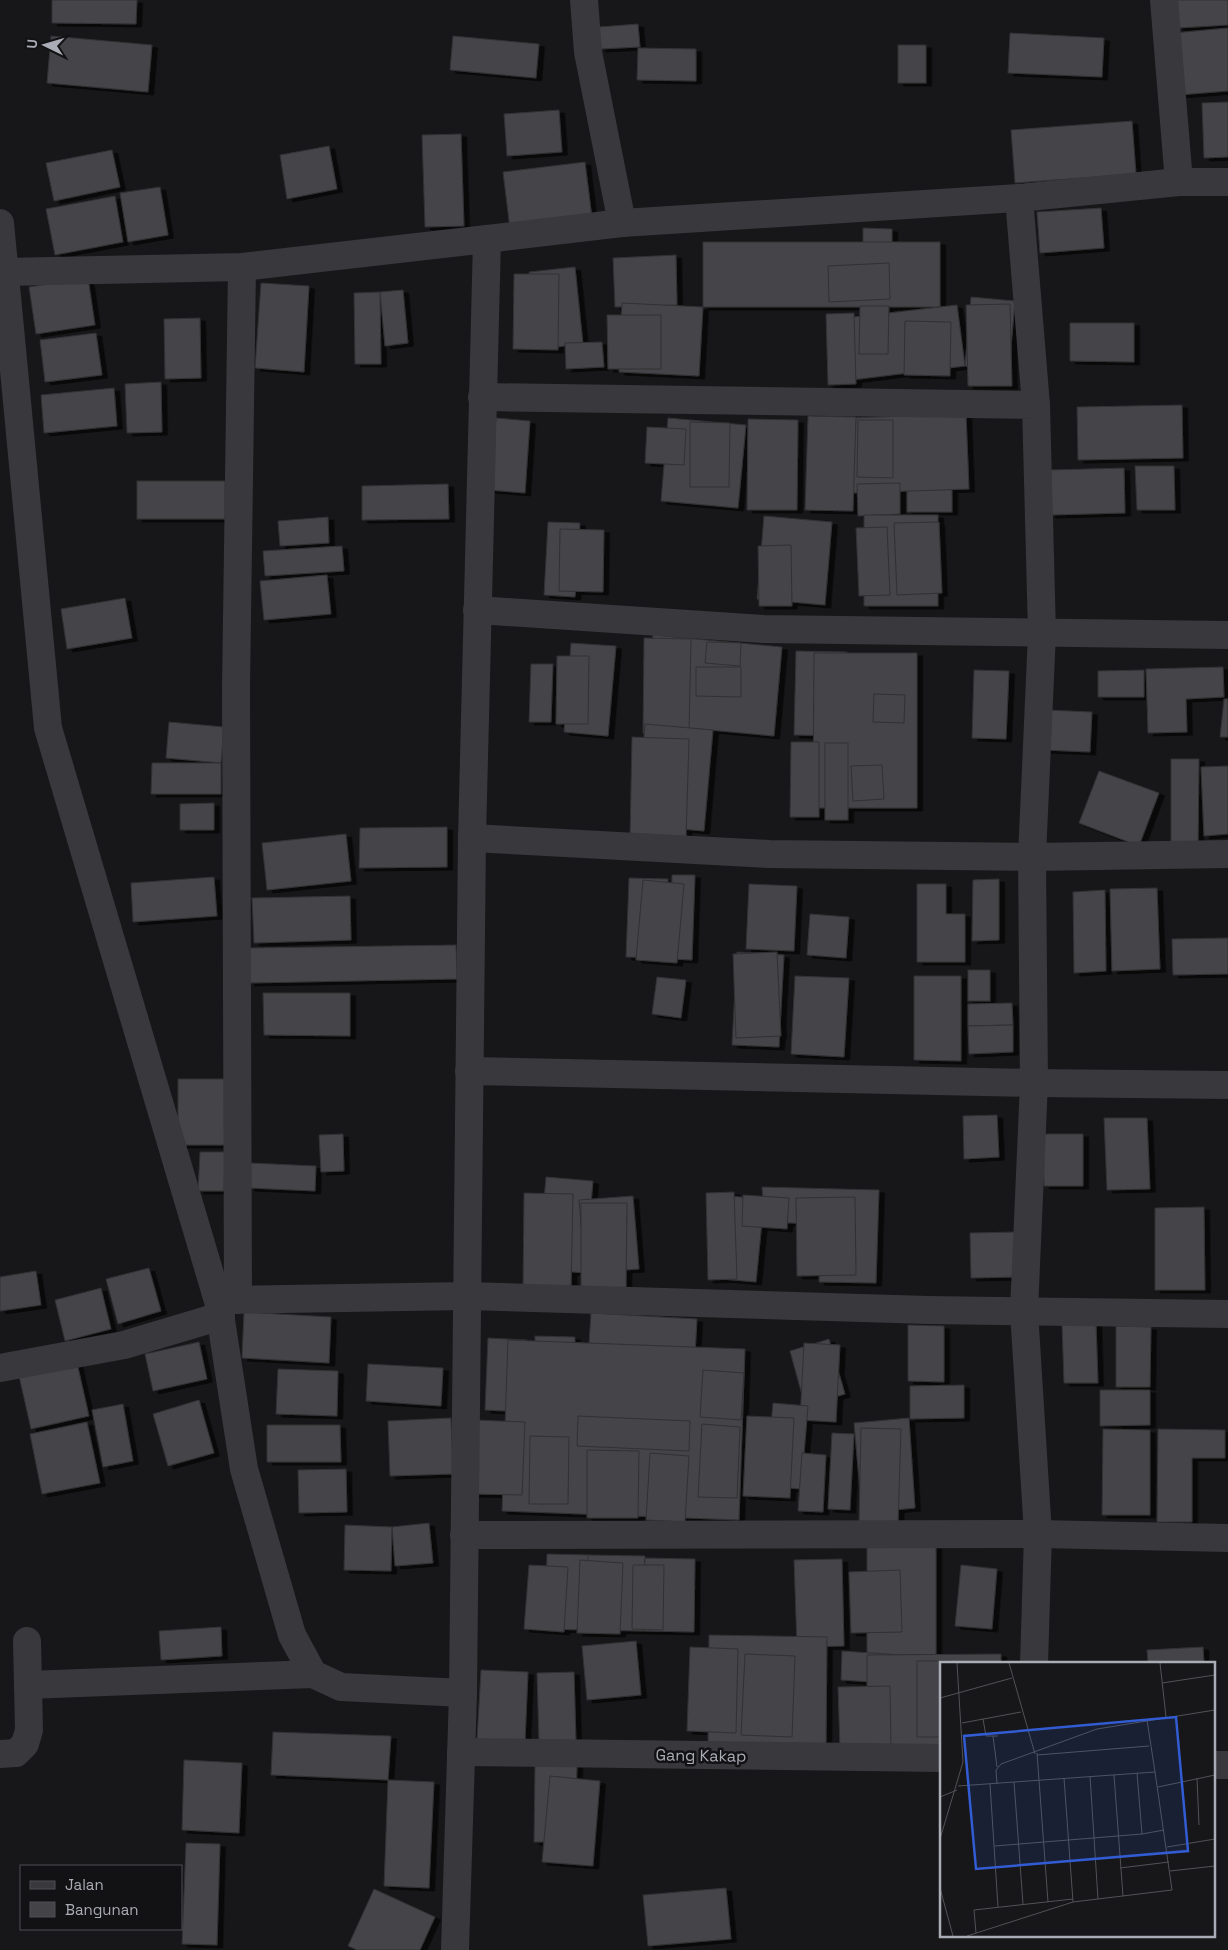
<svg xmlns="http://www.w3.org/2000/svg" width="1228" height="1950" font-family="'Space Grotesk',sans-serif">
	<defs>
		<filter id="shadow"><feDropShadow dx="5.5" dy="3" stdDeviation="0" flood-color="#0009"/></filter>
	</defs>
	<rect width="100%" height="100%" fill="#171618"/>
	<g fill="#444448" stroke="#313134" filter="url(#shadow)">
		<polygon points="52,0 137,0 136,24 52,23"/>
		<polygon points="1176,0 1228,0 1228,25 1178,28"/>
		<polygon points="638,24 640,47 600,49 599,27"/>
		<polygon points="1228,28 1228,91 1178,95 1173,33"/>
		<polygon points="1010,33 1104,38 1102,77 1008,73"/>
		<polygon points="51,36 152,45 148,92 47,83"/>
		<polygon points="453,36 539,44 536,78 450,70"/>
		<rect x="898" y="45" width="28" height="38"/>
		<polygon points="638,48 696,49 696,81 637,80"/>
		<polygon points="1228,102 1228,157 1204,158 1202,103"/>
		<polygon points="559,110 562,152 507,156 504,114"/>
		<polygon points="1132,121 1136,174 1015,183 1011,130"/>
		<polygon points="461,134 464,226 425,227 422,135"/>
		<polygon points="329,146 337,189 287,199 280,155"/>
		<polygon points="112,150 120,187 54,201 46,163"/>
		<polygon points="585,162 592,218 510,229 503,172"/>
		<polygon points="160,187 168,235 128,242 120,193"/>
		<polygon points="115,196 123,242 55,255 46,209"/>
		<polygon points="1101,208 1104,248 1040,253 1037,212"/>
		<polygon points="863,228 892,229 892,259 863,258"/>
		<rect x="703" y="242" width="237" height="65"/>
		<polygon points="676,255 677,305 615,307 613,258"/>
		<polygon points="889,263 890,299 829,302 828,266"/>
		<polygon points="575,267 583,344 538,349 529,272"/>
		<polygon points="514,274 559,274 558,350 513,349"/>
		<polygon points="88,278 95,325 36,334 29,287"/>
		<polygon points="261,283 309,286 304,372 255,368"/>
		<polygon points="403,290 408,343 385,346 380,292"/>
		<polygon points="380,292 381,364 355,364 354,293"/>
		<polygon points="971,297 1015,301 1009,370 965,366"/>
		<polygon points="622,303 703,307 699,376 619,372"/>
		<polygon points="1010,304 1012,386 968,386 966,305"/>
		<polygon points="957,305 965,366 835,382 828,320"/>
		<polygon points="860,306 889,306 888,354 859,354"/>
		<polygon points="854,313 856,384 828,385 826,314"/>
		<polygon points="607,315 661,315 661,369 608,369"/>
		<polygon points="200,318 201,378 165,379 164,319"/>
		<polygon points="905,321 951,322 950,376 904,375"/>
		<polygon points="1070,323 1134,323 1134,362 1070,361"/>
		<polygon points="96,333 102,375 45,382 40,340"/>
		<polygon points="602,342 604,367 566,369 565,343"/>
		<polygon points="161,382 162,432 127,433 125,384"/>
		<polygon points="114,388 117,426 44,433 41,395"/>
		<polygon points="1182,405 1183,458 1078,460 1077,407"/>
		<rect x="907" y="410" width="45" height="102"/>
		<polygon points="966,414 969,489 822,494 820,419"/>
		<polygon points="808,416 856,417 853,511 805,510"/>
		<polygon points="496,418 530,421 525,493 489,490"/>
		<polygon points="668,418 746,425 738,508 661,501"/>
		<polygon points="748,419 798,420 797,510 747,510"/>
		<polygon points="858,420 893,420 893,478 857,477"/>
		<polygon points="690,422 730,423 729,487 690,487"/>
		<polygon points="647,427 686,429 684,465 645,463"/>
		<polygon points="1135,466 1174,466 1175,510 1137,510"/>
		<polygon points="1124,468 1125,513 1050,515 1050,470"/>
		<rect x="137" y="481" width="88" height="38"/>
		<polygon points="900,483 900,514 858,516 857,484"/>
		<polygon points="448,484 449,519 362,520 362,486"/>
		<rect x="864" y="515" width="74" height="91"/>
		<polygon points="764,516 832,522 825,605 757,599"/>
		<polygon points="328,517 329,543 280,546 278,521"/>
		<polygon points="548,522 580,523 575,597 544,595"/>
		<polygon points="939,522 942,593 897,595 894,523"/>
		<polygon points="887,527 890,595 859,596 856,528"/>
		<polygon points="560,529 604,530 603,592 559,591"/>
		<polygon points="791,545 792,606 759,606 758,546"/>
		<polygon points="342,546 344,571 265,576 263,551"/>
		<polygon points="327,575 331,614 264,620 260,581"/>
		<polygon points="125,598 132,638 67,649 61,609"/>
		<polygon points="653,635 782,647 774,736 645,724"/>
		<polygon points="644,638 691,639 689,733 643,733"/>
		<polygon points="707,642 741,643 740,666 705,663"/>
		<polygon points="571,643 616,646 608,736 564,732"/>
		<polygon points="796,651 847,652 846,736 794,735"/>
		<polygon points="814,653 917,653 917,808 813,808"/>
		<polygon points="557,656 589,656 588,724 556,724"/>
		<polygon points="531,664 553,664 551,722 529,722"/>
		<polygon points="696,667 741,667 741,697 696,696"/>
		<polygon points="1223,667 1224,697 1186,699 1187,732 1148,733 1146,669"/>
		<polygon points="974,670 1009,671 1006,739 972,738"/>
		<polygon points="1144,670 1144,697 1098,697 1098,671"/>
		<polygon points="874,694 905,695 904,723 873,722"/>
		<polygon points="1224,699 1228,699 1228,737 1220,737"/>
		<polygon points="1047,710 1092,712 1090,752 1044,750"/>
		<polygon points="169,722 224,727 221,763 166,758"/>
		<polygon points="645,724 713,730 704,831 636,825"/>
		<polygon points="632,737 689,739 686,839 630,838"/>
		<polygon points="791,742 819,742 819,817 790,817"/>
		<rect x="825" y="743" width="23" height="77"/>
		<polygon points="1171,759 1199,759 1198,846 1171,846"/>
		<polygon points="152,763 221,763 221,794 151,794"/>
		<polygon points="882,765 884,799 853,801 851,766"/>
		<polygon points="1228,766 1228,834 1204,836 1201,767"/>
		<polygon points="1099,771 1159,793 1139,846 1079,823"/>
		<polygon points="214,803 214,830 180,830 180,804"/>
		<polygon points="447,827 447,867 359,868 360,828"/>
		<polygon points="346,834 351,881 267,890 262,843"/>
		<polygon points="672,875 695,875 692,960 670,959"/>
		<polygon points="214,877 217,916 133,922 131,883"/>
		<polygon points="629,878 668,879 666,958 626,957"/>
		<polygon points="999,879 999,940 972,941 973,880"/>
		<polygon points="643,880 684,884 677,963 636,960"/>
		<polygon points="749,884 797,886 794,951 746,949"/>
		<polygon points="917,884 946,884 946,914 965,914 965,962 917,962"/>
		<polygon points="1157,888 1160,969 1112,971 1110,889"/>
		<polygon points="1105,890 1106,971 1074,973 1073,892"/>
		<polygon points="350,896 351,940 254,943 252,898"/>
		<polygon points="810,914 849,917 846,958 807,955"/>
		<polygon points="1228,938 1228,974 1173,975 1172,939"/>
		<polygon points="456,945 457,979 249,983 248,948"/>
		<polygon points="737,952 784,955 779,1047 732,1045"/>
		<polygon points="777,952 781,1036 736,1038 733,954"/>
		<rect x="968" y="970" width="22" height="31"/>
		<polygon points="795,976 849,978 844,1057 791,1054"/>
		<polygon points="914,976 961,976 961,1061 914,1060"/>
		<polygon points="657,977 686,980 681,1018 652,1014"/>
		<polygon points="263,993 350,993 350,1036 264,1035"/>
		<polygon points="1012,1003 1013,1025 968,1026 968,1004"/>
		<polygon points="1013,1025 1013,1052 969,1054 968,1026"/>
		<rect x="178" y="1079" width="48" height="66"/>
		<polygon points="997,1115 999,1157 964,1159 963,1116"/>
		<polygon points="1104,1118 1147,1118 1150,1189 1107,1190"/>
		<polygon points="343,1134 344,1171 321,1172 319,1135"/>
		<polygon points="1043,1134 1083,1134 1083,1186 1044,1186"/>
		<polygon points="200,1152 225,1152 224,1191 198,1191"/>
		<polygon points="250,1163 316,1166 315,1191 249,1188"/>
		<polygon points="546,1177 593,1181 585,1273 538,1269"/>
		<polygon points="762,1187 879,1190 876,1283 819,1282 821,1224 762,1222 756,1282 710,1278 717,1195 763,1199"/>
		<polygon points="734,1192 737,1279 708,1280 706,1193"/>
		<polygon points="524,1193 573,1194 571,1290 523,1289"/>
		<polygon points="743,1195 789,1198 787,1229 742,1226"/>
		<polygon points="633,1196 639,1269 585,1273 579,1200"/>
		<polygon points="855,1197 856,1275 797,1276 796,1198"/>
		<polygon points="581,1203 627,1203 626,1292 581,1291"/>
		<polygon points="1204,1207 1205,1290 1155,1290 1155,1208"/>
		<polygon points="1015,1232 1016,1277 971,1278 970,1233"/>
		<polygon points="149,1268 161,1311 118,1324 106,1279"/>
		<polygon points="36,1271 41,1305 0,1311 0,1277"/>
		<polygon points="101,1288 111,1329 65,1341 55,1300"/>
		<polygon points="244,1312 331,1317 329,1363 242,1358"/>
		<polygon points="591,1313 697,1319 691,1426 584,1420"/>
		<polygon points="1096,1323 1098,1383 1064,1383 1062,1324"/>
		<polygon points="908,1325 944,1326 944,1382 908,1381"/>
		<polygon points="1116,1326 1151,1327 1150,1387 1116,1387"/>
		<polygon points="535,1336 575,1337 573,1413 534,1413"/>
		<polygon points="488,1338 527,1340 524,1412 485,1410"/>
		<polygon points="829,1339 845,1394 805,1406 790,1351"/>
		<polygon points="508,1340 745,1349 739,1520 502,1511"/>
		<polygon points="199,1342 207,1379 153,1391 145,1354"/>
		<polygon points="804,1343 840,1345 836,1422 800,1420"/>
		<polygon points="77,1363 89,1416 31,1429 19,1376"/>
		<polygon points="368,1364 443,1368 441,1406 366,1401"/>
		<polygon points="278,1369 338,1371 337,1416 276,1414"/>
		<polygon points="703,1370 744,1373 741,1420 700,1417"/>
		<polygon points="964,1385 964,1418 910,1419 910,1386"/>
		<polygon points="1100,1390 1150,1390 1150,1425 1100,1426"/>
		<polygon points="199,1400 214,1453 168,1466 153,1414"/>
		<polygon points="773,1403 808,1406 801,1489 765,1486"/>
		<polygon points="123,1404 133,1461 103,1467 92,1410"/>
		<polygon points="578,1416 690,1421 689,1451 577,1446"/>
		<polygon points="747,1416 794,1418 790,1498 743,1496"/>
		<polygon points="451,1418 453,1474 390,1476 388,1421"/>
		<polygon points="909,1418 915,1508 862,1513 854,1423"/>
		<polygon points="475,1420 525,1422 522,1495 472,1494"/>
		<polygon points="87,1422 100,1483 42,1494 30,1434"/>
		<polygon points="702,1424 740,1427 737,1498 698,1497"/>
		<polygon points="267,1425 340,1425 341,1462 267,1462"/>
		<polygon points="861,1428 901,1429 898,1524 859,1523"/>
		<polygon points="1103,1429 1150,1430 1150,1515 1102,1515"/>
		<polygon points="1158,1429 1225,1430 1225,1458 1192,1458 1192,1522 1157,1522"/>
		<polygon points="832,1433 854,1434 850,1510 828,1509"/>
		<polygon points="530,1436 569,1437 568,1504 529,1504"/>
		<polygon points="587,1450 639,1451 638,1518 587,1518"/>
		<polygon points="650,1453 689,1456 685,1522 646,1520"/>
		<polygon points="802,1453 826,1455 823,1512 798,1511"/>
		<polygon points="346,1469 347,1512 299,1513 298,1470"/>
		<polygon points="429,1523 433,1563 395,1566 392,1527"/>
		<polygon points="345,1525 392,1527 391,1571 344,1570"/>
		<polygon points="936,1546 936,1655 867,1655 867,1547"/>
		<polygon points="547,1554 589,1555 587,1630 545,1629"/>
		<polygon points="588,1555 645,1556 643,1631 587,1630"/>
		<polygon points="645,1558 695,1559 694,1632 643,1631"/>
		<polygon points="842,1559 844,1646 797,1647 794,1560"/>
		<polygon points="580,1560 623,1563 620,1634 577,1633"/>
		<polygon points="529,1565 568,1567 564,1632 524,1629"/>
		<polygon points="633,1565 664,1565 663,1630 632,1629"/>
		<polygon points="961,1565 997,1569 992,1629 955,1626"/>
		<polygon points="900,1570 902,1632 851,1633 849,1572"/>
		<polygon points="221,1627 222,1656 161,1660 159,1631"/>
		<polygon points="709,1635 827,1637 826,1746 708,1745"/>
		<polygon points="636,1641 641,1695 587,1700 582,1646"/>
		<polygon points="690,1647 738,1649 736,1733 687,1731"/>
		<polygon points="1203,1647 1204,1664 1148,1664 1147,1650"/>
		<polygon points="842,1651 902,1655 901,1684 841,1680"/>
		<polygon points="745,1654 795,1656 792,1737 741,1735"/>
		<polygon points="1001,1654 1001,1664 942,1664 942,1750 867,1750 867,1655"/>
		<polygon points="917,1661 951,1661 951,1664 942,1664 942,1737 917,1737"/>
		<polygon points="481,1670 528,1672 525,1742 477,1740"/>
		<polygon points="574,1672 576,1741 539,1742 537,1673"/>
		<polygon points="890,1686 891,1750 840,1751 838,1687"/>
		<polygon points="273,1732 391,1736 388,1780 271,1775"/>
		<polygon points="184,1760 242,1763 239,1833 182,1830"/>
		<polygon points="535,1765 577,1765 575,1842 534,1842"/>
		<polygon points="550,1776 600,1781 593,1866 542,1862"/>
		<polygon points="388,1780 434,1782 429,1888 384,1886"/>
		<polygon points="186,1843 220,1844 217,1945 182,1944"/>
		<polygon points="726,1888 731,1939 648,1946 643,1895"/>
		<polygon points="374,1889 435,1917 420,1950 357,1950 348,1946"/>
	</g>
	<g fill="none" stroke-linecap="round" stroke-linejoin="round">
		<g stroke="#38383d" stroke-width="28">
			<polyline points="584,0 588,52 622,223"/>
			<polyline points="1164,0 1179,182"/>
			<polyline points="1019,198 1036,405"/>
			<polyline points="0,223 48,728 218,1301 244,1469 292,1635 313,1674 341,1687 463,1693"/>
			<polyline points="4,272 242,267 487,239"/>
			<polyline points="482,397 1036,405 1042,633 1032,857 1034,1083 1024,1311 1038,1534 1034,1664"/>
			<polyline points="477,610 763,629 1228,635"/>
			<polyline points="472,838 769,854 1032,857 1228,854"/>
			<polyline points="469,1071 1034,1083 1228,1085"/>
			<polyline points="220,1300 467,1296 928,1310 1228,1314"/>
			<polyline points="238,1300 236,688 242,267"/>
			<polyline points="0,1368 124,1345 221,1316"/>
			<polyline points="464,1535 1038,1534 1228,1538"/>
			<polyline points="28,1685 313,1674"/>
			<polyline points="461,1752 942,1758"/>
			<polyline points="0,1754 16,1753 25,1744 29,1730 27,1641"/>
			<polyline points="1214,1765 1228,1765"/>
			<polyline points="455,1950 463,1693 472,838 487,239 622,223 1019,198 1179,182 1228,182"/>
		</g>
	</g>
	<g text-anchor="middle" stroke-width="5" stroke-linejoin="round" paint-order="stroke">
		<g font-size="16" fill="#aaacb6" stroke="#121113">
			<text transform="translate(701 1755) rotate(1)" y="6">Gang Kakap</text>
		</g>
	</g>
	<g transform="translate(940 1662)">
		<rect width="275" height="275" fill="#171618"/>
		<path fill="none" stroke="#525257" stroke-width="1" d="M69 1 95 92M220 1 226 55M222 21 275 13M0 36 72 16M43 57 46 74H58M207 58 215 110M22 61 81 50M53 74 57 105M97 91 108 240M97 93 209 84M174 113 183 234M150 114 158 237M124 116 133 240M257 116 259 163M74 120 83 242M50 122 58 245M57 122 56 108 61 102 157 67 275 48M18 124 215 110 232 228 133 240 27 274M218 125 275 113M0 135 17 128M202 172 224 168M0 177 23 100 17 1M55 184 202 172 197 111M227 185 275 177M180 206 229 200M230 209 275 204M0 226 13 274M36 271 34 248 133 237"/>
		<path fill="#325cd3" fill-opacity="0.15" stroke="#325cd3" stroke-width="2.5" d="M236 55 248 189 36 207 24 74Z"/>
		<rect width="275" height="275" fill="none" stroke="#aaacb6" stroke-width="2.5"/>
	</g>
	<rect x="20" y="1865" width="162" height="65" fill="#121113" stroke="#4f4f54"/>
	<rect x="30" y="1881" width="25" height="8" fill="#38383d" stroke="#4f4f54"/>
	<text x="65" y="1890" font-size="15" fill="#aaacb6">Jalan</text>
	<rect x="30" y="1902" width="25" height="15" fill="#444448" stroke="#4f4f54"/>
	<text x="65" y="1915" font-size="15" fill="#aaacb6">Bangunan</text>
	<g transform="translate(45 45) rotate(275)" stroke="#121113" stroke-width="4" paint-order="stroke">
	<path d="M0-4L9 19L0 12L-9 19Z" fill="#aaacb6"/>
	<text y="-8" font-size="14" font-weight="bold" text-anchor="middle" fill="#aaacb6">U</text>
	</g>
</svg>
